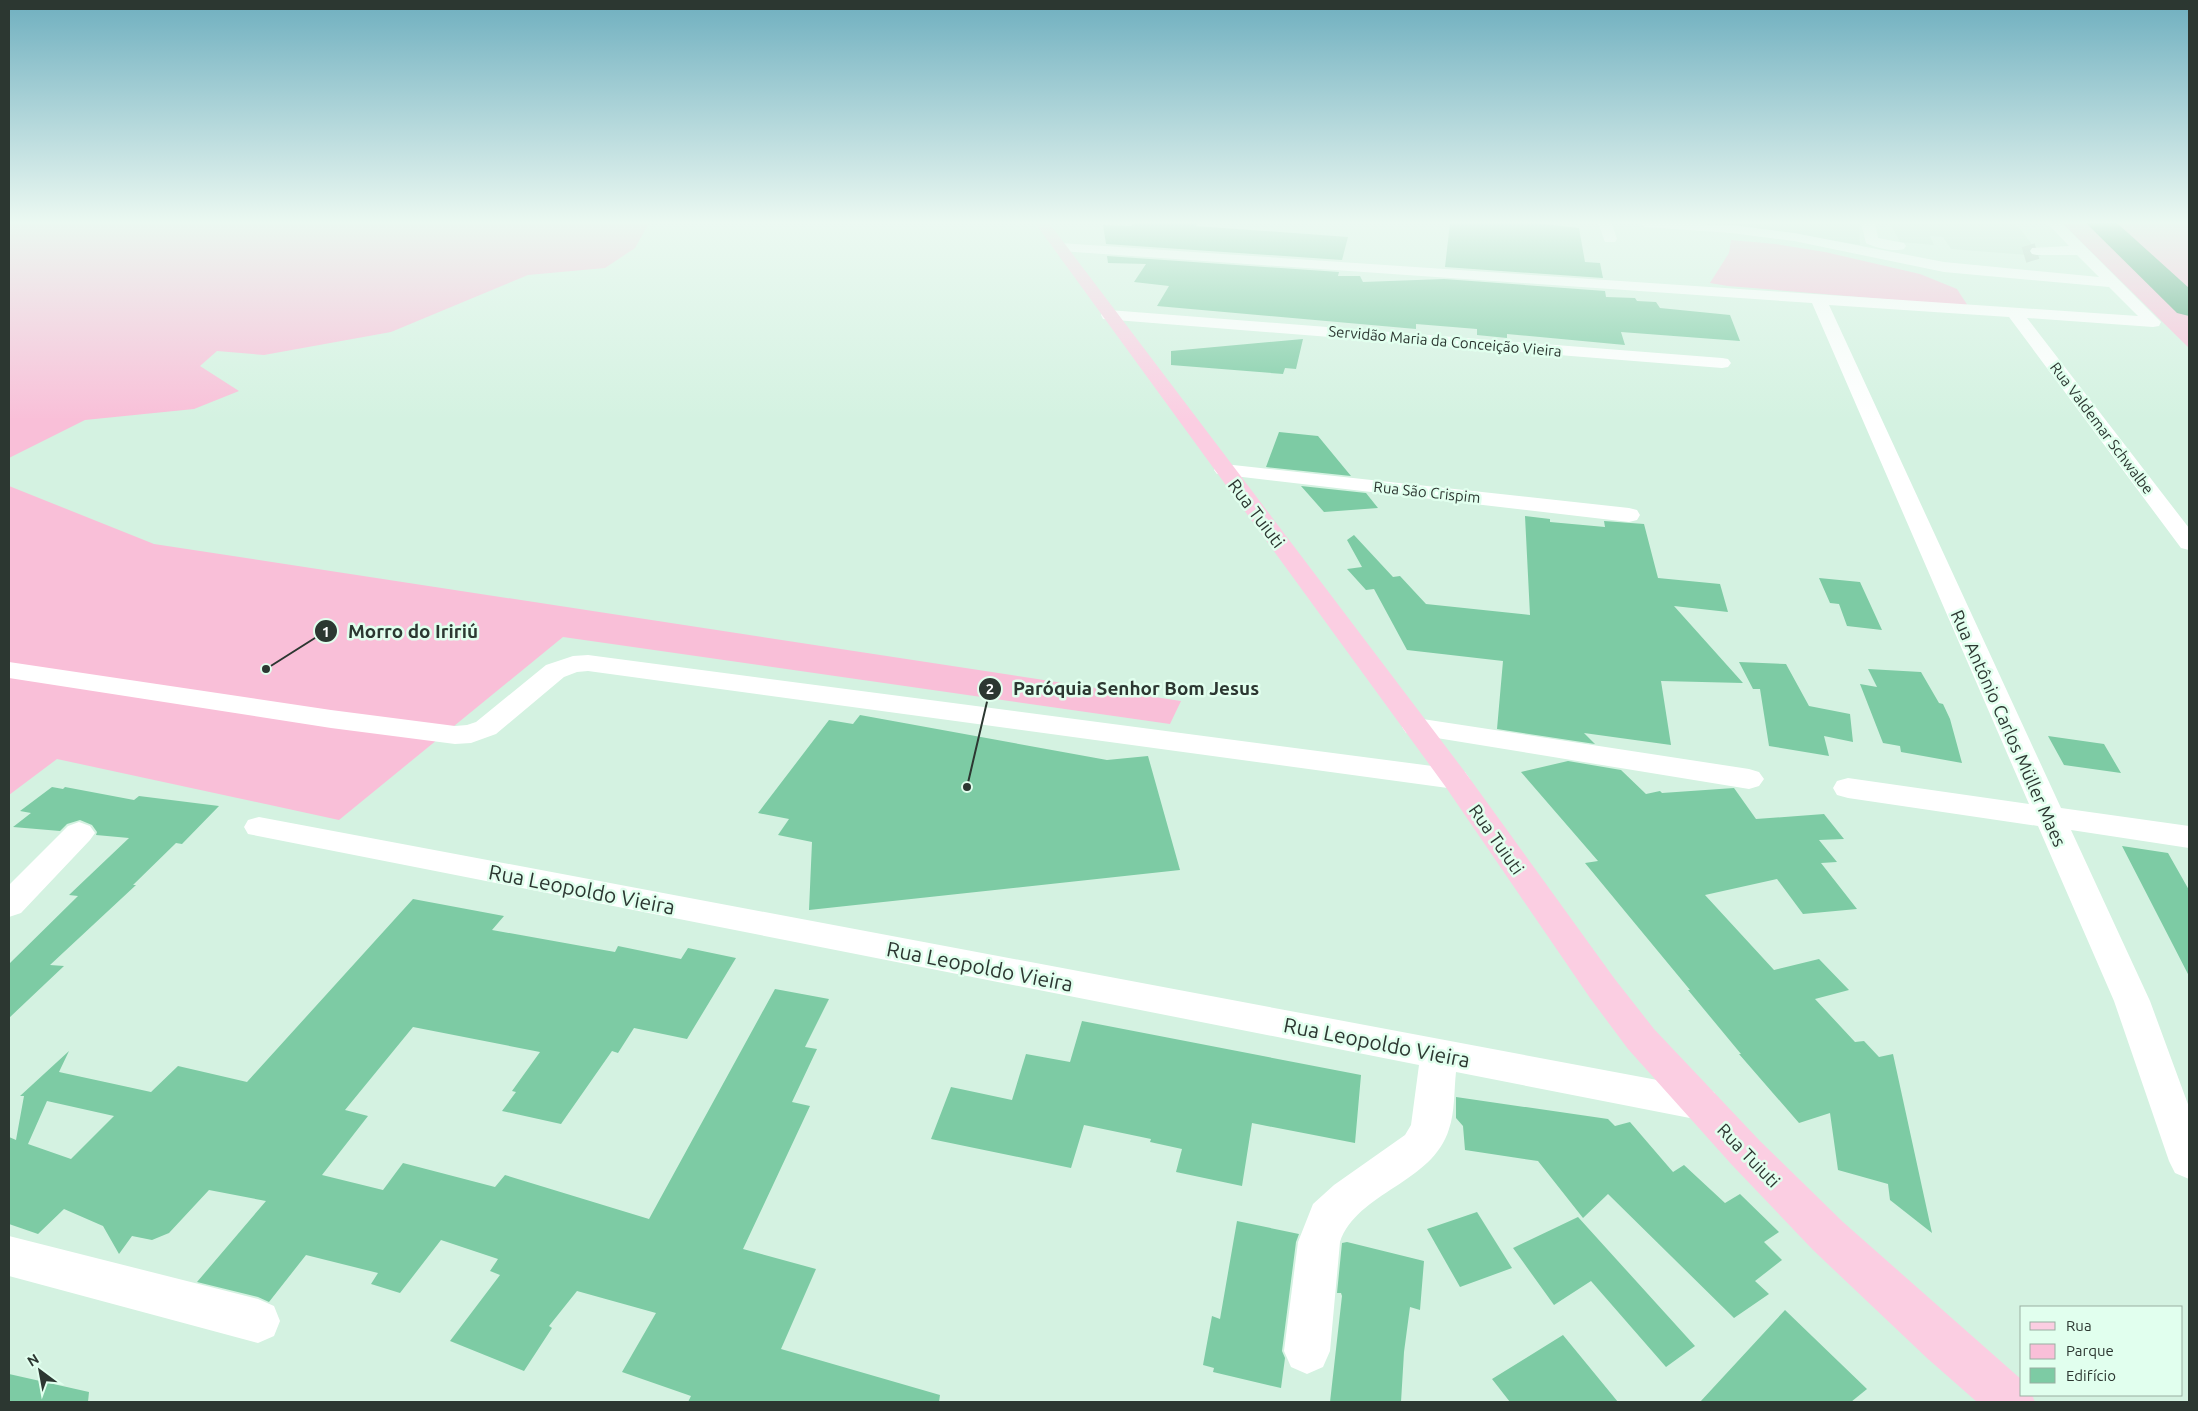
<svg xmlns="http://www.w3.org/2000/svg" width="2198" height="1411" font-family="Ubuntu,sans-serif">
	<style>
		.built { fill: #c1e6d1 }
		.green { fill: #f9bfd8 }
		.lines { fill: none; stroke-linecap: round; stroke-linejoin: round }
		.river { fill: #59a781; fill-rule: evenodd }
		.building { fill: #7dcba4; fill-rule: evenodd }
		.minor-tunnel { stroke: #b2cdbe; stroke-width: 16; stroke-dasharray: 16 8; stroke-linecap: butt }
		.minor { fill: #fff; fill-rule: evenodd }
		.major { fill: #fbcee2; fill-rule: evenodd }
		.labels { text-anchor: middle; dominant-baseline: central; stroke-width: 5; stroke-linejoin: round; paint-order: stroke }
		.far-street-label { font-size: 15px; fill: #2c3731; stroke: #e1ffee }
		.street-label { font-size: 18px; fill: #2c3731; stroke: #e1ffee }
		.near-street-label { font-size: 21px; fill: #2c3731; stroke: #e1ffee }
		.leader { fill: none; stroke: #2c3731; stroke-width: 2 }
		.callout-dot { fill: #2c3731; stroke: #e1ffee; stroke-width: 2 }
		.mark-label { font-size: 15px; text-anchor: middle; font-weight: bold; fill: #fff }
		.callout-label { font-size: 19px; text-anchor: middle; font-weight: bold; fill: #2c3731; stroke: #e1ffee; stroke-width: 5; stroke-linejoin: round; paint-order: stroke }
	</style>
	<rect width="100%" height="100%" fill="#d4f2e1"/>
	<path class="built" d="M1723,223H1859L1860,245Z
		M1890,223L2016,224L2041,256L1951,249L1943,237L1930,236L1934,245L1900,242Z"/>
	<path class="green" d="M9,223H649L635,248L605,268L528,275L391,332L264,355L217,351L200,366L239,391L194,409L85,420L9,458Z
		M2062,223H2189V348Z
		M1731,240L1775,244L1825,252L1920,274L1957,289L1968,306L1728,286L1710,283L1729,253Z
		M9,486L154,544L1181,701L1170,724L563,637L339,820L57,759L9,795Z"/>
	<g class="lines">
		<path class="river" d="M2086,223H2117L2189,288V316L2177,313Z"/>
	</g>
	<path class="building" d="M1134,223H1197L1196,226L1348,237L1342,260L1106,244L1103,225L1131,226Z
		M1450,223H1537L1579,228L1585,262L1600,263L1603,278L1445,267Z
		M1107,256L1339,272L1338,276H1360L1363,282L1444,279L1605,291L1606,297L1635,298L1637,301L1656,302L1660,308L1730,315L1740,341L1621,332L1625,345L1507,334V338L1477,335V329L1416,324V329L1157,306L1169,286L1134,282L1146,264L1108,263Z
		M1303,339L1296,369L1285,368L1283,374L1171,365V351Z
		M1279,432L1318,436L1351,476L1266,467Z
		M1301,486L1366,493L1378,508L1324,512Z
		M1525,516L1550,519V522L1605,527L1604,521L1644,524L1658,578L1720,584L1728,612L1674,606L1743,683L1661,681L1671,745L1584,733L1595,744L1497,729L1503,661L1407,650L1374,589L1366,590L1347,569L1362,567L1347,540L1354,535L1393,577L1400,576L1426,604L1530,615Z
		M1819,578L1860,582L1882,630L1847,626L1839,604L1830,603Z
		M1739,662L1786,664L1809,706L1850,714L1853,742L1824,736L1829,756L1769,746L1760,689H1753Z
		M1868,669L1921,672L1939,703L1943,704L1950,719L1962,763L1901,752L1900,746L1883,743L1860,684L1877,687Z
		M860,715L1107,760L1148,756L1180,870L809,910L812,842L778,835L789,819L758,813L829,720L853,724Z
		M2048,736L2104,744L2121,773L2064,765Z
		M1568,761L1621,770L1646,794L1660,791L1662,793L1734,788L1756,819L1824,814L1844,839L1819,840L1837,862L1821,863L1857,909L1803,914L1777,879L1705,895L1774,970L1819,959L1849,990L1815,999L1855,1042L1864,1041L1879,1057L1893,1054L1932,1233L1890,1200L1888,1184L1838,1170L1830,1113L1799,1123L1739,1054H1741L1688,990H1690L1585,863L1598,861L1521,772Z
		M52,787L63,789L65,787L134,800L139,796L219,806L182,844L176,843L133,885H136L50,965L64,966L9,1018V964L78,896L69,895L129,838L96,835L97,832L92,825L80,820L67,824L60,831L13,827L31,813L20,811Z
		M2122,846L2168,853L2189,890V976Z
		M413,899L504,916L492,930L615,952L618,946L681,959L688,948L736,958L687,1039L634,1028L618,1053L612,1051L561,1124L502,1111L516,1092L512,1091L540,1052L413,1027L345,1110L368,1116L322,1175L383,1190L403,1163L495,1187L505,1175L649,1219L775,989L829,999L805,1047L817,1049L792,1102L810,1106L743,1249L816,1269L781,1349L940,1395L939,1402H688L691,1396L622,1372L656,1313L577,1291L549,1326L552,1328L524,1371L450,1341L500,1275L490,1271L498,1259L441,1240L400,1293L371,1284L378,1273L306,1255L269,1302L258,1297L197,1282L266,1201L209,1190L169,1233L152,1240L132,1236L119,1254L103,1226L64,1209L38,1234L9,1224V1137L16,1140L24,1096H20L69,1051L59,1072L151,1092L178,1066L247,1082ZM47,1101L114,1116L71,1159L28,1144Z
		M1082,1021L1361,1075L1355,1143L1252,1123L1242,1186L1176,1172L1182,1149L1150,1142L1151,1139L1084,1125L1071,1168L931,1139L951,1087L1012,1100L1026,1054L1070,1062Z
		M1456,1097L1608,1119L1615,1126L1630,1122L1673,1172L1684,1165L1725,1203L1740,1194L1779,1232L1764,1242L1782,1260L1755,1281L1769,1294L1734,1318L1608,1194L1583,1218L1538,1161L1465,1150L1463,1126L1456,1118Z
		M1477,1212L1512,1268L1460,1287L1427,1229Z
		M1578,1217L1695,1346L1666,1367L1591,1281L1554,1305L1513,1248Z
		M1237,1221L1299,1234L1296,1242L1282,1351L1285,1358L1281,1388L1213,1372L1214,1368L1203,1365L1212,1316L1220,1319Z
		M1347,1242L1424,1261L1420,1310L1410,1307L1404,1352L1401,1402H1330L1342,1296L1341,1293H1337L1342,1243Z
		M1785,1310L1867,1389L1851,1402H1700Z
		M1563,1335L1618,1402H1510L1492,1379Z
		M9,1374L89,1392L88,1402H9Z"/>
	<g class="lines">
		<path class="minor-tunnel" d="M2024,255L2037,251"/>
		<path class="minor" d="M1598,223H1612L1617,239L1615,242H1605Z
			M1638,223L1731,225L1794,233L1944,262L2099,277L2077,255H2037L2032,254L2030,251L2032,248L2069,246L2047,223H2062L2161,322L2159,326L2153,327L2027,318L2189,528V550L2181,548L2009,317L1829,305L2061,808L2189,826V848L2071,830L2150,1001L2189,1107V1179L2175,1173L2169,1161L2114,1001L2038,826L1848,798L1837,795L1833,788L1837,781L1848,778L2029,804L1812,303L1060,251L1055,250L1053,247L1055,244L1060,243L2138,316L2109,287L1944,272L1794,241L1731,233L1645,227Z
			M1861,223H1875L1878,238L1904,243L1906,246L1904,249C1893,252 1876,248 1866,243Z
			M1109,310L1722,358L1728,359L1731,363L1728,367L1722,368L1103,319L1101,315L1103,311Z
			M1224,464L1629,508L1637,510L1640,515L1637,520L1629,522L1217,474L1214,470L1217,466Z
			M588,655L1455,769L1465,772L1470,779L1465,786L1455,789L588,671L577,672L564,677L496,734L471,743L455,744L331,728L9,678V662L331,710L455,726L467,725L476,722L546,665L573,656Z
			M1416,718L1749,769L1759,772L1764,779L1759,786L1749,789L1406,733L1402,727L1406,721Z
			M259,817L1700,1088L1714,1092L1719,1104L1714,1116L1700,1120L1456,1072C1454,1090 1455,1112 1449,1129C1433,1183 1357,1192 1340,1242L1330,1351L1323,1367L1307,1374L1291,1367L1284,1351L1298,1242L1313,1204L1334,1185L1405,1135L1411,1125L1419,1065L248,834L244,827L248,820Z
			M79,822L90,826L95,833L90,840L21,913L9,917V885L68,826Z
			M9,1236L258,1299L274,1306L280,1321L274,1336L258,1343L9,1276Z"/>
		<path class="major" d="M1035,223H1049L1465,772L1614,978L1654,1029L1760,1141L1843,1222L2022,1380V1395H2032L2035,1402H1977L1928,1359L1813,1250L1732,1165L1628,1049L1590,998L1445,786Z"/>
	</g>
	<linearGradient id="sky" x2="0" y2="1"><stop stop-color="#6fafbf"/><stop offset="0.53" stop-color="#ecf9f2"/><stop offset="1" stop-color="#ecf9f2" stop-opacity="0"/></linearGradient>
	<rect width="2198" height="420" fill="url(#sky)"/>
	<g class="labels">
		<g class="far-street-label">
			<text transform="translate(1445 341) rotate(5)">Servidão Maria da Conceição Vieira</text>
			<text transform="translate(2102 428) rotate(53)">Rua Valdemar Schwalbe</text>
			<text transform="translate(1427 492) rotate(6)">Rua São Crispim</text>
		</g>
		<g class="street-label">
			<text transform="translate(1257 513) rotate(53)">Rua Tuiuti</text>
			<text transform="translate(2009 728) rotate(66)">Rua Antônio Carlos Müller Maes</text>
			<text transform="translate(1497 839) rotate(55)">Rua Tuiuti</text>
			<text transform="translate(1749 1155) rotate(46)">Rua Tuiuti</text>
		</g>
		<g class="near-street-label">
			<text transform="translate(582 889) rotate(11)">Rua Leopoldo Vieira</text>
			<text transform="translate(980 966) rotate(11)">Rua Leopoldo Vieira</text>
			<text transform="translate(1377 1042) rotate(11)">Rua Leopoldo Vieira</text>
		</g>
	</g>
	<path class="leader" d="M266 669L326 631M967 787L990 689"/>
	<g class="callout-dot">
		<circle cx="266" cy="669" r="5"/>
		<circle cx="967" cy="787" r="5"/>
		<circle cx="326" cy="631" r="12"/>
		<circle cx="990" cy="689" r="12"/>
	</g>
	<g class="mark-label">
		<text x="326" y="637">1</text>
		<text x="990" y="694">2</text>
	</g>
	<g class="callout-label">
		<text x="413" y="638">Morro do Iririú</text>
		<text x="1136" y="695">Paróquia Senhor Bom Jesus</text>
	</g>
	<rect width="2198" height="1411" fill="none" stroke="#2c3731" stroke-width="20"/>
	<rect x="2020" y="1306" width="162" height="90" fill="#e1ffee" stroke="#99afa2"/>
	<rect x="2030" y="1322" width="25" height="8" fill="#fbcee2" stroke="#99afa2"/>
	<text x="2066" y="1331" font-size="15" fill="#2c3731">Rua</text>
	<rect x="2030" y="1344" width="25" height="15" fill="#f9bfd8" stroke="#99afa2"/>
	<text x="2066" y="1356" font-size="15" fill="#2c3731">Parque</text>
	<rect x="2030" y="1368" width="25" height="15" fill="#7dcba4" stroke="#99afa2"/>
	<text x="2066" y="1381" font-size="15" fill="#2c3731">Edifício</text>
	<g transform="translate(40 1371) rotate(328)" stroke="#e1ffee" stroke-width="4" paint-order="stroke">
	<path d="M0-4L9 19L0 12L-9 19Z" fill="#2c3731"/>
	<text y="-8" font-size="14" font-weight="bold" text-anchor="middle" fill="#2c3731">N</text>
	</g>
</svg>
